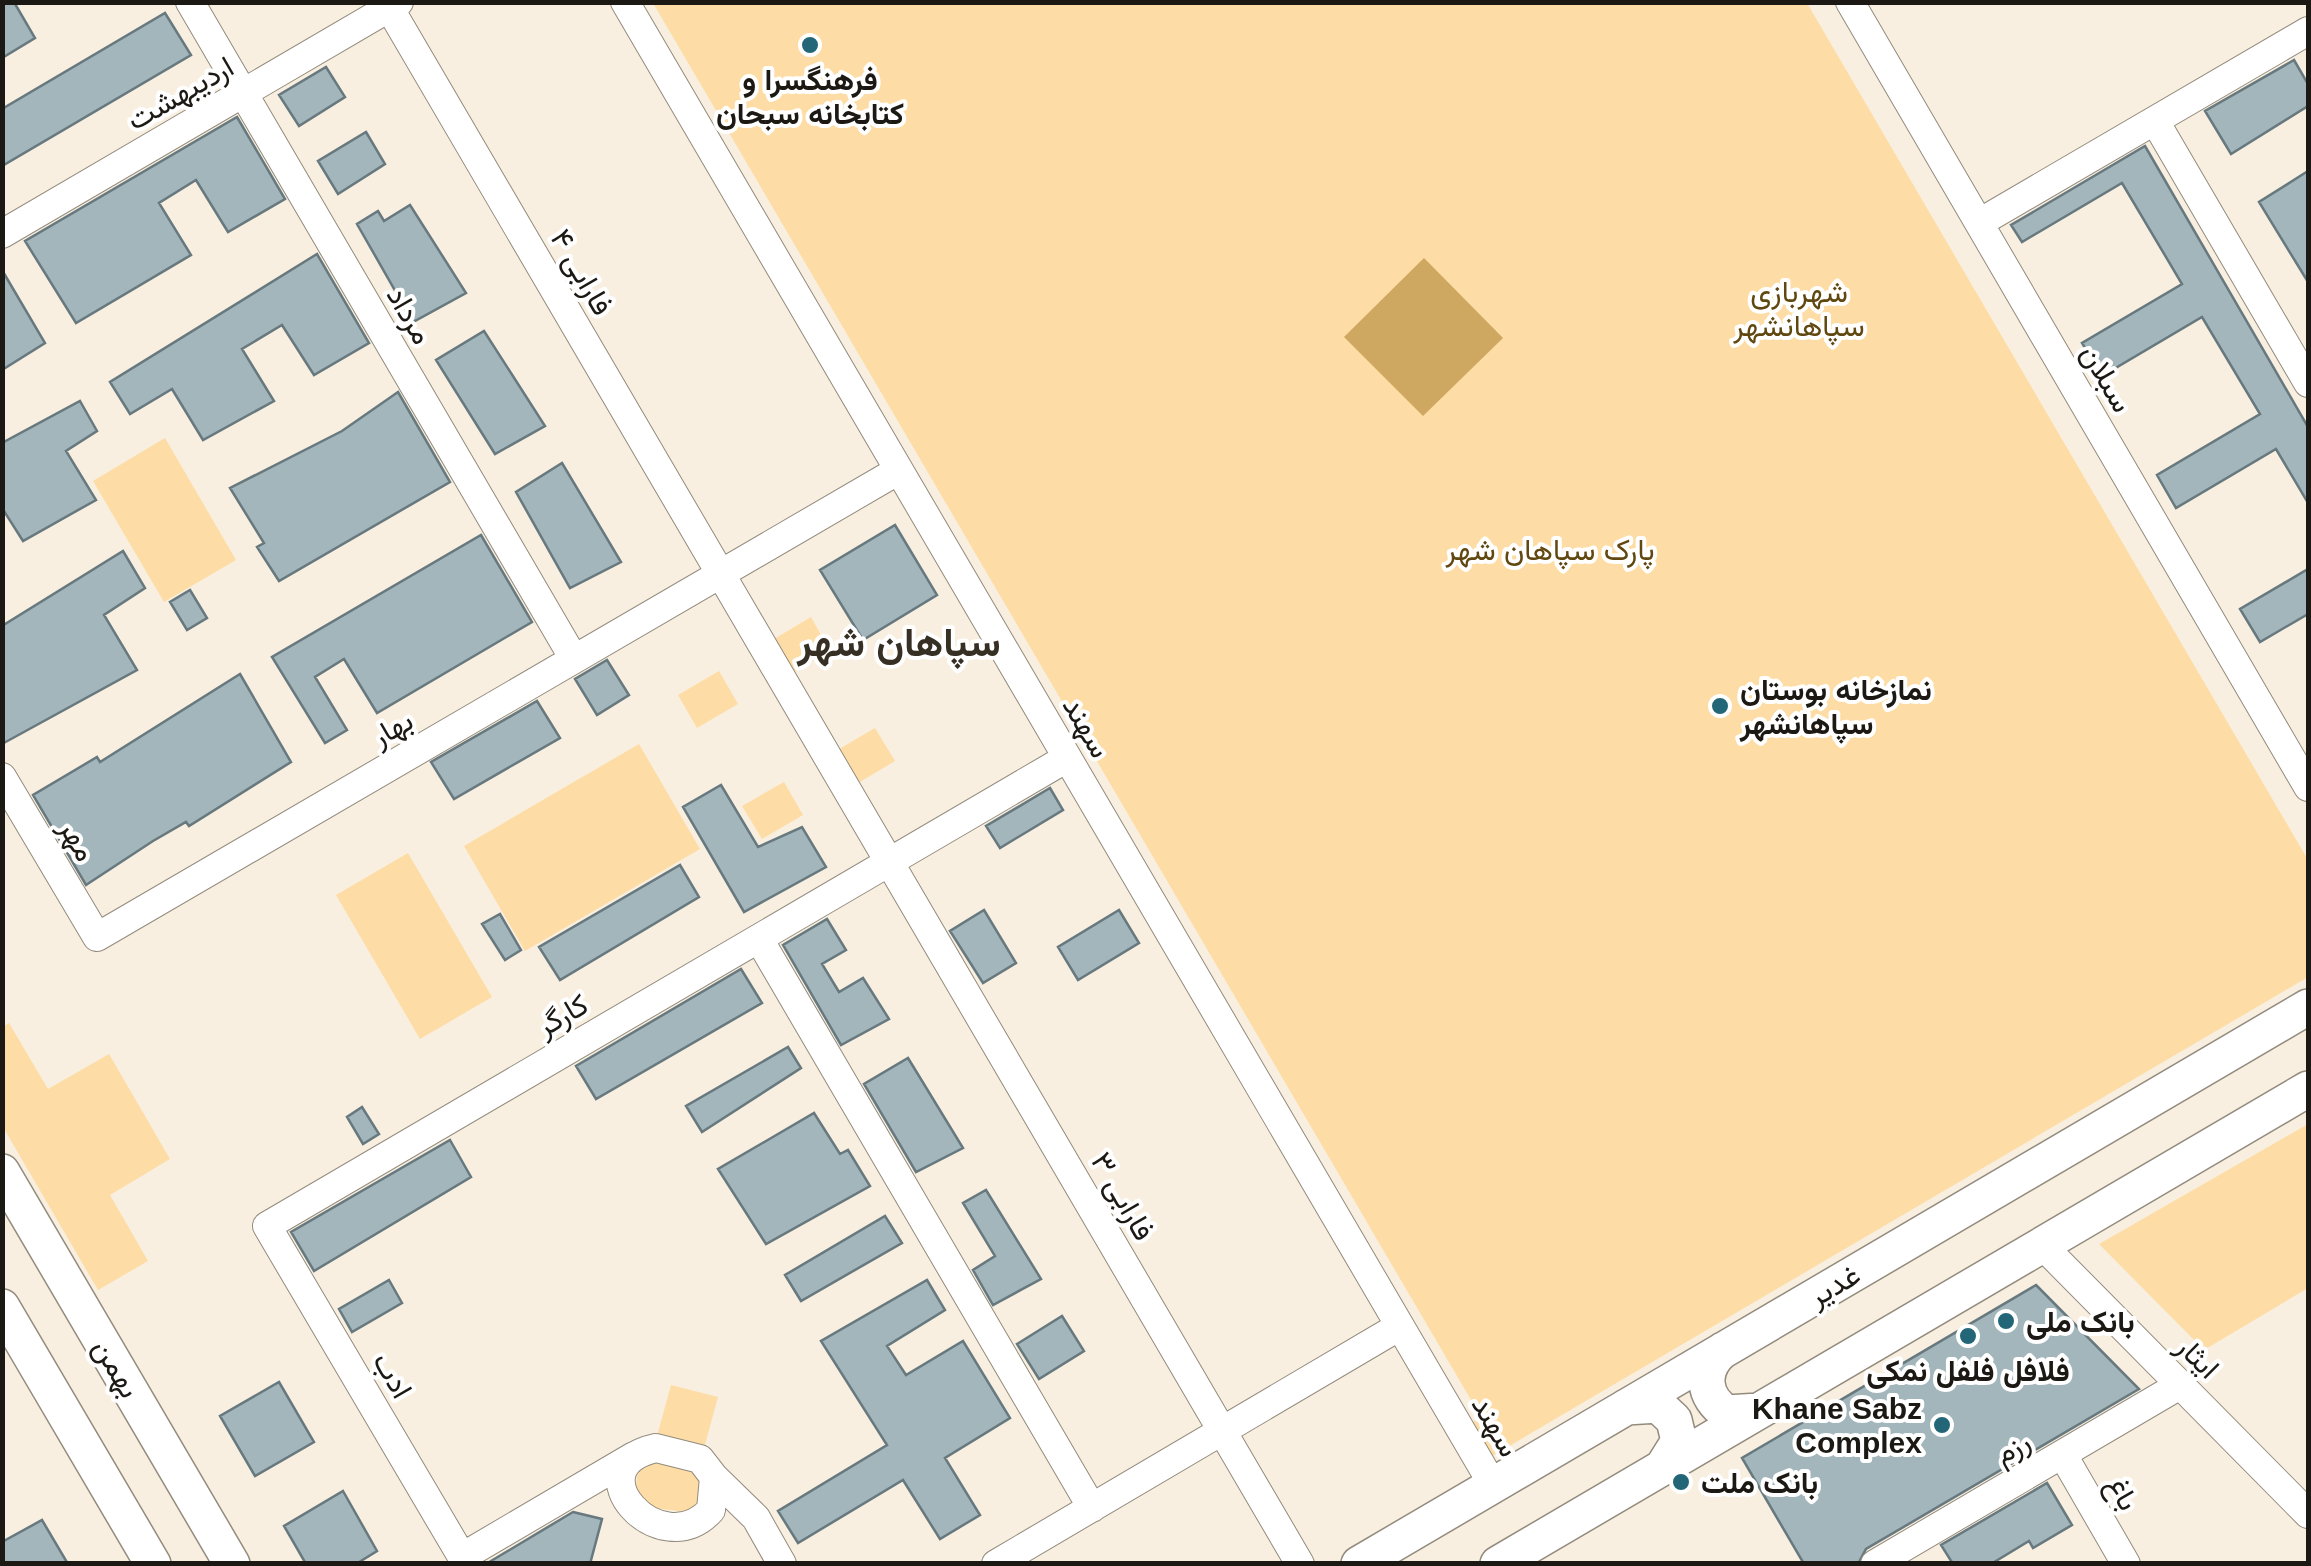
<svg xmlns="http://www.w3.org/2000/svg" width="2311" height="1566" font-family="Helvetica,Vazirmatn,sans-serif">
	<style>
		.green { fill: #fddda5 }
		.water { fill: #cea761 }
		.building { fill: #a3b6bc; stroke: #67797e; stroke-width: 2.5 }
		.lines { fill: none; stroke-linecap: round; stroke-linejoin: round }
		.minor-casing { stroke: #938b7d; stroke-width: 30 }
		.major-casing { stroke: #938b7d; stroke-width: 38 }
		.minor { stroke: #fff; stroke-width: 28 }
		.major { stroke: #fff; stroke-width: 35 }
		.poi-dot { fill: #226678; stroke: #fff; stroke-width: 4 }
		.labels { text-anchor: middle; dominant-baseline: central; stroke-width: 8; stroke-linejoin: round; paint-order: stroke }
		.poi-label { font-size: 30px; font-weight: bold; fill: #1c1914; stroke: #fff; text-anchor: start }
		.street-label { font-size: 30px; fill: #1c1914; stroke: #fff }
		.park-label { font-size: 30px; fill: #614710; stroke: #fff }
		.district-label { font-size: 40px; font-weight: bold; fill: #362f23; stroke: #fff }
	</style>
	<rect width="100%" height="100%" fill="#f8efe0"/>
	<path class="green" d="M653,3H1807L2308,860V977L1482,1462L1462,1429L1481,1417Z
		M165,438L236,560L164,602L93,481Z
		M811,617L830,651L789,675L769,642Z
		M719,671L738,704L697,728L678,695Z
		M875,728L895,761L853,786L834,752Z
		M639,744L700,849L525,951L464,846Z
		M784,782L803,815L762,839L742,806Z
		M408,853L492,997L420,1039L336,895Z
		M9,1023L48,1089L109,1054L170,1159L110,1195L148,1261L98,1290L3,1127V1027Z
		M2308,1124V1288L2204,1350L2099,1244Z
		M671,1385L718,1397L704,1448L657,1436Z
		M657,1460L693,1470L702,1482L700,1503L688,1512L652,1508L635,1493L638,1471Z"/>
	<path class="water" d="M1424,258L1503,338L1423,416L1344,337Z"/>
	<path class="building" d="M2,2H14L35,38L2,58Z
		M165,13L191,55L2,166V109Z
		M2294,60L2308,84V106L2231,154L2205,111Z
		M326,67L345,97L299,126L279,95Z
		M237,117L285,199L228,232L196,180L159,203L191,255L76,323L25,241Z
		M366,132L385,164L338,194L318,161Z
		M2145,146L2308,427V503L2276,449L2176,508L2157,475L2260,414L2202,317L2102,376L2082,343L2182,284L2122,183L2022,242L2011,225Z
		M2308,171V282L2259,202Z
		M410,205L466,293L413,322L357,224L378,211L384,221Z
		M317,254L369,343L314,375L282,325L242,349L274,401L203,440L172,389L130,414L110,382Z
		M2,270L45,343L2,370Z
		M484,331L545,426L495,454L436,360Z
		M398,392L450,482L279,581L257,547L264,543L230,488L342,431Z
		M80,401L97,431L66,451L96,500L23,541L2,508V443Z
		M562,463L621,562L570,588L516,492Z
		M895,525L937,595L863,640L820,570Z
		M481,535L532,622L377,713L344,659L315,677L347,730L325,743L272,657Z
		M123,551L145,588L104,615L137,670L2,744V626Z
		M2308,569V614L2260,642L2240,609Z
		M190,590L207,618L187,630L170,602Z
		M607,660L629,695L597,715L575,679Z
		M240,674L291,762L189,826L186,822L153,841L86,885L33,795L97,757L100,762Z
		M537,701L560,738L454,799L431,762Z
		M721,785L758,847L802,827L826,867L744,912L683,807Z
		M1050,788L1063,810L1000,848L986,826Z
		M680,865L699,897L560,980L539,947Z
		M984,910L1016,963L983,983L950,931Z
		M1119,910L1139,943L1078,980L1058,947Z
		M500,914L521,950L505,960L482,924Z
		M827,919L846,950L822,964L839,992L863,978L889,1019L841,1045L783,945Z
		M741,969L762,1003L596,1099L576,1066Z
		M788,1047L801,1068L702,1132L686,1106Z
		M908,1058L963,1148L916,1172L864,1084Z
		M362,1107L379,1134L363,1144L347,1117Z
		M814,1113L840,1154L848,1150L870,1186L766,1244L718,1169Z
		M450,1140L471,1177L314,1271L291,1232Z
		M986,1190L1041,1279L993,1305L973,1270L995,1256L963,1203Z
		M885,1216L902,1243L801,1301L785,1275Z
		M389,1280L402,1303L352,1332L339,1309Z
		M927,1280L945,1310L887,1346L906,1375L963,1341L1010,1418L945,1458L980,1515L940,1539L903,1480L798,1543L778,1511L887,1445L821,1341Z
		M2036,1285L2139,1389L1866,1549L1858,1564H1804L1742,1458Z
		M1062,1316L1084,1351L1039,1379L1017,1344Z
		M279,1382L314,1442L255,1476L220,1416Z
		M2047,1483L2072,1525L2033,1548L2029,1541L1991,1564H1953L1941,1545Z
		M343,1491L377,1551L356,1564H306L284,1526Z
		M573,1512L602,1519L590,1564H486Z
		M42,1520L68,1564H2V1542Z"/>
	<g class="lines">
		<defs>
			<path id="minor" d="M190,2L574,659
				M386,2L1300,1564
				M625,2L1493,1485
				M1850,2L2308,787
				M2155,121L2308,383
				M1979,223L2308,31
				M2,234L399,2
				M2,777L97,937L899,470
				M759,939L1092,1508
				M2042,1245L2308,1514
				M656,1448L700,1459L714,1477L711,1510C660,1566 571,1467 656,1448Z
				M2063,1455L2126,1564
				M634,1456L462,1557L267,1226L1067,758
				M714,1477L756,1518L782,1564
				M996,1564L1400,1326
				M1875,1564L2180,1385"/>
			<path id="major" d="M2,1172L232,1564
				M2,1307L153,1564
				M1723,1350C1700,1369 1702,1397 1727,1413L1759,1411
				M1626,1407L1658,1405L1674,1420L1679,1441L1662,1468
				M1359,1564L2308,1007
				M1498,1564L2308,1089"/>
		</defs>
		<use href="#minor" class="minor-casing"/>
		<use href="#major" class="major-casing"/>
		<use href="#minor" class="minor"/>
		<use href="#major" class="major"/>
	</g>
	<g class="poi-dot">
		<circle cx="810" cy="45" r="10"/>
		<circle cx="1720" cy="706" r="10"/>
		<circle cx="2006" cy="1321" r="10"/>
		<circle cx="1968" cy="1336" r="10"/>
		<circle cx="1942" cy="1425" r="10"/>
		<circle cx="1681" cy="1482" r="10"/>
	</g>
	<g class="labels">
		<g class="poi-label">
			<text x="810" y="79" text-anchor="middle">فرهنگسرا و<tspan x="810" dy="34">کتابخانه سبحان</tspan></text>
			<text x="1740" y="689">نمازخانه بوستان<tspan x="1740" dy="34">سپاهانشهر</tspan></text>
			<text x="2026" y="1321">بانک ملی</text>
			<text x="1968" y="1370" text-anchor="middle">فلافل فلفل نمکی</text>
			<text x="1922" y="1408" text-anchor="end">Khane Sabz<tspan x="1922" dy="34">Complex</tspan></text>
			<text x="1701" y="1482">بانک ملت</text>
		</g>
		<g class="street-label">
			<text transform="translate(180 93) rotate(-30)">اردیبهشت</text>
			<text transform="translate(582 272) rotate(60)">فارابی ۴</text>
			<text transform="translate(410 315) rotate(60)">مرداد</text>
			<text transform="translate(2107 378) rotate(60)">سبلان</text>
			<text transform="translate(1087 727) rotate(60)">سهند</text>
			<text transform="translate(392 728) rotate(-30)">بهار</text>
			<text transform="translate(78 840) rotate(60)">مهر</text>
			<text transform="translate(562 1015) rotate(-30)">کارگر</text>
			<text transform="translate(1123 1196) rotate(60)">فارابی ۳</text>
			<text transform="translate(1834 1285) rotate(-30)">غدیر</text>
			<text transform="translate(2198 1357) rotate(45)">ایثار</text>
			<text transform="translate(117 1368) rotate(60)">بهمن</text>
			<text transform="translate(393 1375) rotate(60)">ادب</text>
			<text transform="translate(1496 1426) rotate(60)">سهند</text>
			<text transform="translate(2012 1447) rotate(-30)">رزم</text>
			<text transform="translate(2123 1493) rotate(60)">باغ</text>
		</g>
		<g class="park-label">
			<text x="1799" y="291">شهربازی<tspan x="1799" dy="34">سپاهانشهر</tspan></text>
			<text x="1550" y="549">پارک سپاهان شهر</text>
		</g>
		<g class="district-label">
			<text x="899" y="642">سپاهان شهر</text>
		</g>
	</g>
	<rect width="2311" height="1566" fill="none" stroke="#1c1914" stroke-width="10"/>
</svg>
